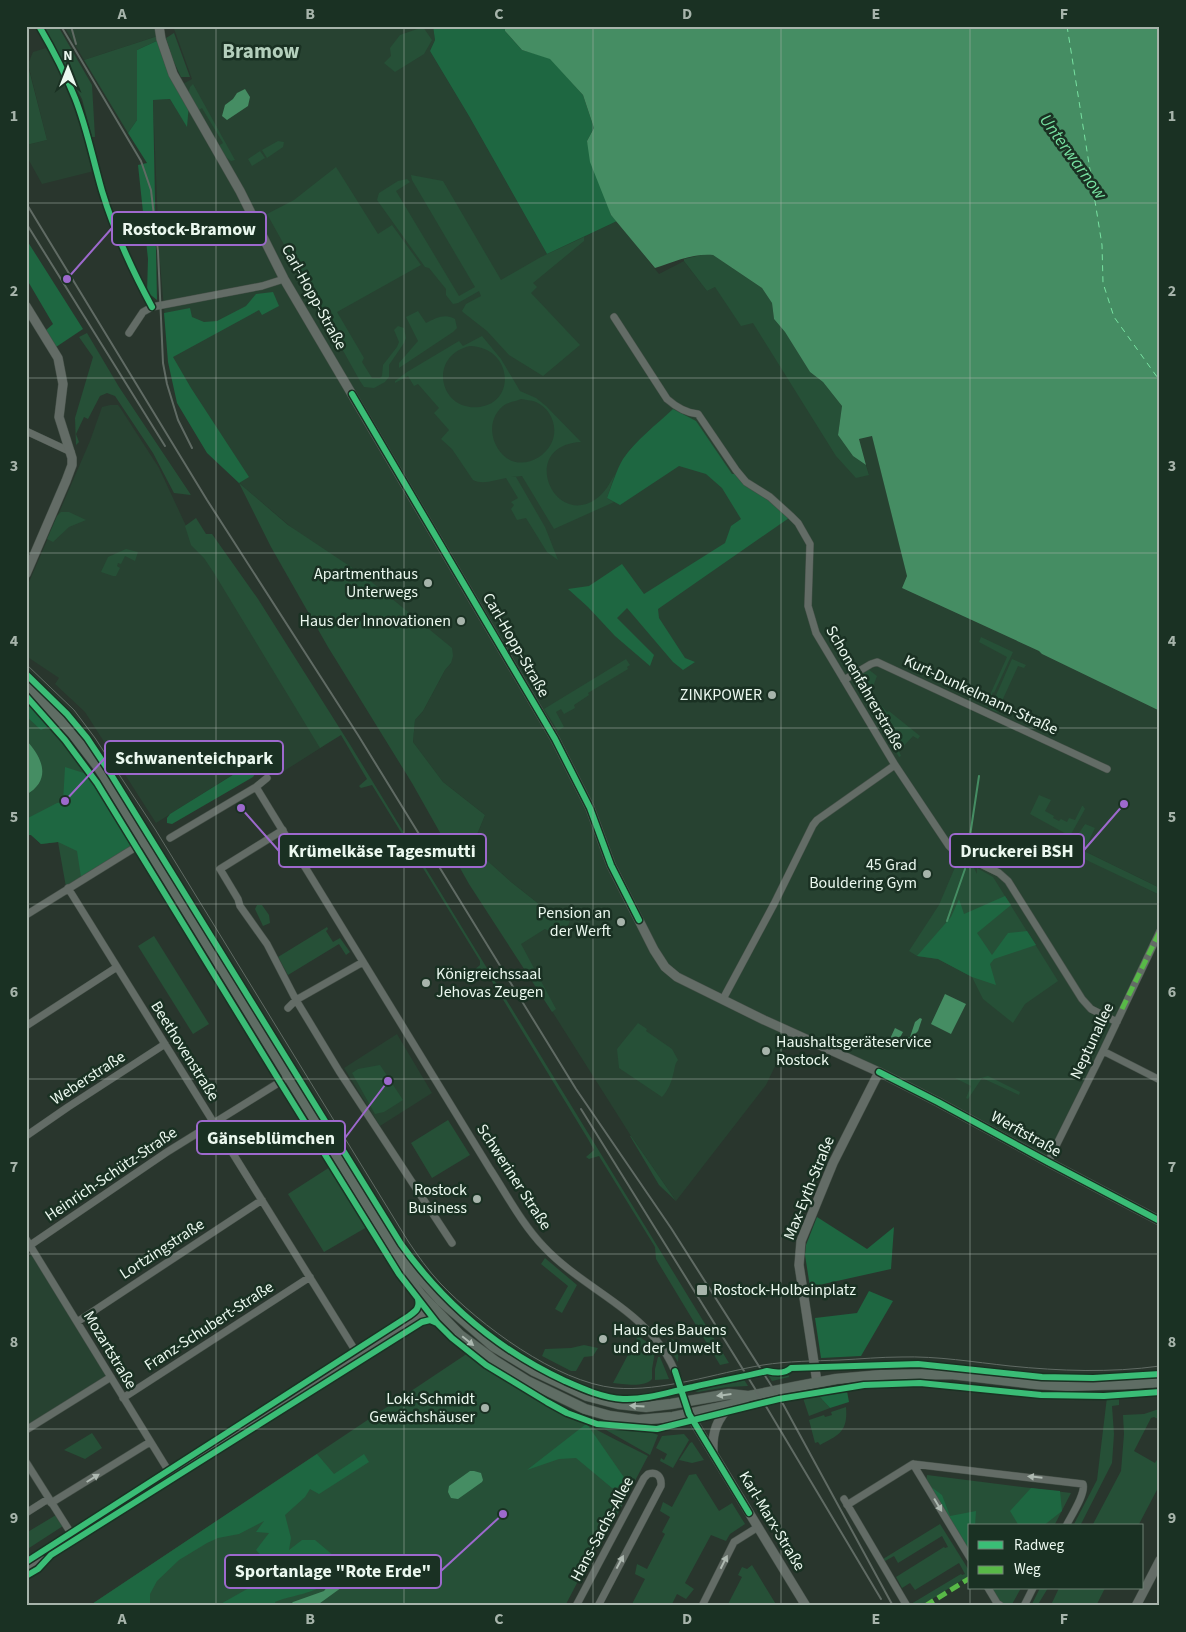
<svg xmlns="http://www.w3.org/2000/svg" width="1186" height="1632" font-family="'Source Sans 3',sans-serif">
	<style>
		.built { fill: #274231 }
		.green { fill: #265037; fill-rule: evenodd }
		.forest { fill: #1e6741 }
		.water { fill: #458d63 }
		.lines { fill: none; stroke-linecap: round; stroke-linejoin: round }
		.stream { stroke: #458d63; stroke-width: 2 }
		.ferry { stroke: #77e1a1; stroke-width: 1; stroke-dasharray: 6 5; stroke-linecap: butt }
		.minor-casing { stroke: #465149; stroke-width: 8 }
		.tertiary-casing { stroke: #465149; stroke-width: 10 }
		.primary-casing { stroke: #465149; stroke-width: 11 }
		.minor { stroke: #636c66; stroke-width: 7 }
		.tertiary { stroke: #636c66; stroke-width: 9 }
		.primary { stroke: #5f6d64; stroke-width: 10 }
		.tram { stroke: #606b64; stroke-width: 1 }
		.rail { stroke: #606b64; stroke-width: 2 }
		.quiet { stroke: #58b947; stroke-width: 5; stroke-dasharray: 10 5; stroke-linecap: butt }
		.cycleway-casing { stroke: #1a3123; stroke-width: 9 }
		.cycleway { stroke: #3abd76; stroke-width: 6 }
		.oneway { fill: #acb9b0 }
		.oneway2 { fill: #aeb9b1 }
		.grid { fill: none; stroke: #a7b4ab; stroke-width: 1; stroke-opacity: 0.55 }
		.poi-dot { fill: #a7b4ab; stroke: #1a3123; stroke-width: 2 }
		.labels { text-anchor: middle; dominant-baseline: central; stroke-width: 5; stroke-linejoin: round; paint-order: stroke }
		.street-label { font-size: 16px; fill: #ebf8ef; stroke: #1a3123 }
		.poi-label { font-size: 16px; fill: #ebf8ef; stroke: #1a3123; text-anchor: end }
		.water-label { font-size: 18px; font-style: italic; fill: #77e1a1; stroke: #1a3123 }
		.district-label { font-size: 21px; font-weight: bold; fill: #b4cfbc; stroke: #1a3123 }
		.leader { fill: none; stroke: #9d69cd; stroke-width: 2 }
		.callout-dot { fill: #9d69cd; stroke: #1a3123; stroke-width: 2 }
		.callout { fill: #1a3123; stroke: #9d69cd; stroke-width: 2 }
		.callout-label { font-size: 18px; text-anchor: middle; font-weight: bold; fill: #ebf8ef }
		.neatline { fill: none; stroke: #a7b4ab; stroke-width: 2 }
		.grid-label { font-size: 16px; text-anchor: middle; font-weight: bold; fill: #a7b4ab }
	</style>
	<rect width="100%" height="100%" fill="#29362d"/>
	<path class="built" d="M64,26H159L161,35L84,60Z
		M173,26H433L435,40L430,51L469,116L547,254L617,221L659,274L684,261L707,291L714,287L732,290L869,475L859,439L872,436L907,576L902,588L1039,651L1042,654L1160,711V888L1084,851L1085,824L1077,837L1080,856L1160,895V931L1048,1162L791,1033L766,1085L676,1201L631,1136L512,948L545,929L570,921L549,912L511,882L472,847L485,815L443,782L413,742L415,720L423,711L445,670L451,663L239,483L168,354L159,251L153,100L170,99L187,126L179,86L192,79Z
		M46,48L57,63L78,112L94,171L42,184L26,155V145L47,140L28,64L33,52Z
		M110,405H118L121,409L159,468L194,543L231,591L325,745L281,773L273,760L261,768L256,760L156,823L85,712L55,684L59,678L26,656V589L90,441L102,407Z
		M397,1034L432,1093L380,1126L344,1068Z
		M35,1253L111,1377L26,1430V1259Z"/>
	<path class="green" d="M43,26H58L92,85L95,137H92L82,99Z
		M423,27L432,40L424,54L395,72L384,63L391,56L390,48L400,35Z
		M174,33L190,77H181L173,60L166,38Z
		M161,35V39L137,50V120L128,133L84,60Z
		M27,62L47,140L26,145V63Z
		M193,84L235,160L231,161L223,155L218,146L223,143L202,108L197,111L188,94L190,87Z
		M278,141L284,142L283,147L267,158L262,150Z
		M260,151L265,158L252,166L248,159Z
		M336,167L378,234L392,225L421,265L337,312L364,358L362,362L372,378H380L382,376L383,365L397,347L399,342L394,330L398,326L404,328L406,338L404,343L389,365V377L385,382L374,388L364,387L360,381L267,214L294,200Z
		M411,175L443,181L501,280L541,257L584,237V241L533,283L537,287L531,293L580,345L543,376L509,355L487,331L464,313L462,311L466,304L481,296L479,291L458,303L453,304L446,295V289L429,268L425,267L377,200L379,193L398,181L407,179L410,182L396,191L459,296L475,287L412,180Z
		M705,254L713,255L762,288L772,303L774,319L785,332L810,372L823,382L842,406L838,435L853,456L866,465L869,475L856,478L836,456L753,323L741,326L715,287L707,291L684,261V259Z
		M418,311L426,323C436,318 445,313 455,319L457,328L453,332L399,368V363L418,341L406,317Z
		M87,333L119,387L191,495L174,493L153,453L115,396L107,393L100,396L88,419L84,417L76,434L79,442L76,445L75,418L93,357L79,337Z
		M482,336L501,359L520,391L536,398L546,406L581,442C518,445 553,529 596,499C605,493 610,483 615,474L607,498L614,502L554,529L522,476L511,477H516L545,527L558,560L547,552L526,518L517,520L511,509L514,505L511,502L518,498L506,478C495,480 483,485 473,480L452,449L441,439L449,430L434,413L439,408L418,384L414,386L408,376L395,383V381L407,372L459,341L463,346ZM470,346C512,347 517,402 480,407C438,412 428,355 470,346ZM521,399C525,400 531,400 536,402C552,409 559,429 551,444C542,461 518,470 503,455C488,440 488,415 506,404C510,402 516,401 521,399Z
		M239,483L288,525L363,575L452,648L453,656L451,663L445,670L423,711L415,720L413,742L443,782L485,815L472,847L511,882L549,912L570,921L563,937L545,929L521,944L556,1009L552,1012L469,884L412,783L328,647L271,547Z
		M61,512H69L86,520L69,527L53,542L47,539L57,516Z
		M196,518L206,534H212L258,599L349,743L729,1363L720,1365L656,1259L655,1247L599,1156L589,1159L586,1157L594,1150L588,1139L485,970L483,969L475,974L473,971L480,965V961L372,785L361,788L359,786L367,779L341,735L320,748L214,573L204,558L191,545L185,526Z
		M126,549L138,552L135,561L125,556L121,564L118,563L117,566L120,568L116,576H113L101,572L108,557Z
		M981,637L1013,652L994,693L993,692L987,707L985,706L1007,657L979,642Z
		M626,659L630,665L627,667L628,669L588,693L589,695L574,705L575,708L564,714L561,709L556,712L564,727L558,731L544,709Z
		M1012,659L1026,665L1024,668L1018,666L997,712L990,709Z
		M868,669L877,676L871,692L873,696L887,712L889,711L920,736L918,739L913,736L899,751L901,756L899,757L853,681Z
		M26,701L50,726L76,758L132,846L66,887L58,842L41,844L31,835H26Z
		M1039,795L1051,800L1045,811L1054,816L1053,818L1059,821L1061,819L1067,822L1069,818L1075,820L1082,806H1083L1085,809L1070,836L1030,814Z
		M1085,824L1095,828L1084,851L1160,888V895L1080,857L1074,862L1067,857L1068,849Z
		M956,865L974,868L977,874V868L993,877L1058,981L1025,1004L1013,1023L983,999L972,977L938,959L917,956L909,951L939,905Z
		M257,905H262L269,915L270,923L263,926L255,909Z
		M327,927L328,929L326,931L333,942L340,938L350,952L346,955L339,944L288,975L278,957Z
		M154,936L209,1024L193,1034L138,946Z
		M638,1023L647,1029L646,1031L672,1049L678,1060C674,1065 675,1069 673,1075C671,1084 668,1090 662,1097L619,1068L617,1049Z
		M380,1065L403,1100L384,1112L375,1114L352,1073L358,1069Z
		M988,1076L1020,1092L1019,1095L982,1078L968,1099L966,1098L971,1086L955,1078L977,1079Z
		M448,1120L470,1155L432,1178L411,1143Z
		M630,1136H631L676,1201L659,1185Z
		M330,1167L367,1227L324,1252L288,1194Z
		M545,1258L577,1285L562,1313L555,1309L568,1286L541,1264Z
		M638,1336L647,1342L655,1352L652,1369V1379C645,1388 623,1384 613,1383Z
		M672,1339L678,1342L679,1345L678,1362L666,1343Z
		M584,1345L598,1348L593,1356L584,1357L576,1371H571L542,1356L545,1349L571,1348Z
		M468,1353C524,1395 586,1424 648,1456L615,1519L611,1518L565,1606H89Z
		M658,1357H660L669,1379L655,1380V1369Z
		M788,1372L789,1377L772,1381L767,1373Z
		M743,1378L748,1386L727,1387L698,1392L692,1390Z
		M818,1395L830,1408L809,1416L803,1398Z
		M1119,1396V1405L1112,1406L1114,1434L1112,1463L1080,1526H1073L1097,1480L1107,1397Z
		M846,1407C848,1432 839,1435 820,1445L818,1442L815,1443L809,1420L824,1415L825,1417L832,1415L831,1412Z
		M1159,1409L1160,1417L1158,1419L1154,1417L1151,1418L1134,1451L1155,1463L1160,1455V1484L1138,1526H1092L1121,1471L1124,1434L1123,1415L1144,1414Z
		M599,1426L648,1431L658,1435L650,1455Z
		M92,1433L102,1448L85,1459L64,1450Z
		M684,1434L689,1440L673,1468L660,1461L661,1458L664,1460L667,1454L656,1448L662,1436Z
		M692,1442L704,1460L692,1463L679,1460L690,1443Z
		M696,1474L719,1511L732,1503L745,1524L730,1534L726,1541L711,1535L685,1583L694,1589L686,1599L677,1594L671,1606H631L645,1579L635,1574L637,1564L647,1569L665,1534L662,1532L670,1517L660,1511L663,1502L672,1507L689,1475Z
		M927,1475L1071,1493L1054,1526H970V1554L926,1483Z
		M56,1515L63,1526L26,1550V1533Z
		M940,1524L970,1572V1575L921,1606H912L911,1604L961,1574L962,1575L965,1574L959,1563L915,1590L910,1583L902,1588L896,1577L944,1547L945,1548L948,1547L942,1536L898,1563L894,1556L885,1561L883,1559Z
		M752,1565L777,1606H727L742,1577L738,1575L742,1567L747,1569Z
		M991,1588H1021L1011,1606C999,1606 997,1598 991,1588Z
		M1040,1588H1048L1037,1606H1031Z
		M1059,1588H1105L1096,1606H1052L1051,1605Z"/>
	<path class="forest" d="M433,26H505V31L522,50L550,58L583,95L594,128L587,141L611,215L617,221L547,254L469,116L430,51L435,40Z
		M161,39L189,104L187,127L170,99L153,100L157,300L147,292L148,259L138,165L147,163L128,133L137,120V50Z
		M26,239L83,329L56,347L45,331L53,324L26,278Z
		M273,292L279,306L262,315L259,310L173,357L191,388L249,477L239,483L207,453L177,403L168,362L164,313L190,308L192,317L204,322L217,321L246,306L256,294Z
		M673,409L696,421L732,474H735L743,484L771,502L789,518L658,609L659,618L685,658L695,662L683,670L673,662L627,608L617,618L654,655L650,666L615,636L588,607L568,589L589,586L622,564L644,594L725,543L731,526L741,519L722,488L706,474L679,466L620,505L607,498C612,485 616,471 623,459C636,440 656,425 673,409Z
		M26,701L50,726L41,730L26,716Z
		M252,763L257,771L253,777L172,824L167,823V818L170,814Z
		M65,767L87,774L132,846L81,877L77,851L58,842L41,844L31,835H26V819L57,803L63,802Z
		M1005,896L1011,905L977,933L992,955L1008,933L1027,931L1036,945L994,959L990,964L996,985L972,977L938,959L917,956L951,917L959,899L964,914Z
		M817,1217L867,1249L894,1227L891,1269L810,1287L805,1255L806,1245Z
		M869,1291L893,1301L861,1356L821,1358L815,1318L857,1313Z
		M847,1391L849,1402L830,1408L818,1395Z
		M586,1424H587L630,1486L612,1488L576,1458L559,1459L527,1470Z
		M317,1454L334,1474L364,1454L369,1462L319,1494L310,1489L305,1497L285,1515L291,1538L289,1550L302,1540H315L334,1556L317,1566L328,1582C314,1594 292,1595 275,1602L276,1606H217L256,1584L264,1568L285,1566L286,1554L264,1559L256,1550L269,1533L256,1532L264,1521L239,1534L218,1538L207,1543L179,1560L157,1581L150,1594V1606H89Z
		M926,1483L942,1495L950,1516L976,1511L975,1526H970V1554Z
		M1031,1488L1060,1491L1062,1511L1043,1526H1019L1010,1511Z"/>
	<path class="water" d="M505,26H1160V711L1042,654L1039,651L902,588L907,576L872,436L859,439L866,465L853,456L838,435L842,406L823,382L810,372L785,332L774,319L772,303L762,288L713,255C694,253 673,262 655,268L611,215L590,162L587,141L594,128L583,95L550,59L522,50L505,31Z
		M245,89L250,97L248,106L227,120L222,116L225,105L233,99L237,93Z
		M26,740C43,758 52,780 26,795Z
		M945,994L966,1004L951,1034L931,1024Z
		M920,1018L922,1019L918,1031L911,1038L912,1039L909,1045L905,1043L908,1037H910L915,1022Z
		M895,1028L903,1032L896,1045L889,1041Z
		M470,1471H474L481,1473L483,1480L482,1482L458,1499L451,1498L448,1492L449,1486Z
		M345,1565L352,1566L354,1571L345,1585L316,1606H289L293,1602L324,1591Z"/>
	<g class="lines">
		<path class="stream" d="M970,836L979,776
			M947,921L965,869"/>
		<path class="ferry" d="M1067,26L1102,245L1103,283L1114,317L1160,381"/>
		<defs>
			<path id="minor" d="M39,26C53,50 65,73 75,98C87,128 93,160 102,191C114,231 132,270 152,307
				M614,317L667,399C676,407 686,413 698,414L736,470L746,482L770,497L791,516L798,523L810,544L808,606L816,633L895,765L949,846L954,851L999,873L1008,881L1082,999L1091,1009L1117,1022
				M129,333L143,312L152,307L262,286L284,279
				M26,431L71,452
				M844,680L871,664L877,662L1107,769
				M256,787L490,1169C507,1195 522,1224 544,1247C576,1281 620,1300 651,1334C669,1353 679,1377 685,1402
				M283,830L220,869L238,899L240,906L267,944L296,1000L339,1071L452,1243
				M170,838L256,787L267,778
				M68,888L358,1355
				M26,915L144,842
				M723,999L774,904L813,825L817,820L895,765
				M288,1008L296,1000L363,962
				M26,1026L117,967
				M1103,1051L1160,1080
				M26,1136L68,1107L165,1044
				M1048,1162L1103,1051L1160,931
				M26,1239L171,1475
				M26,1248L167,1152L288,1077
				M77,1322L262,1200
				M123,1398L310,1277
				M26,1430L111,1377
				M26,1462L74,1538
				M913,1464L970,1558
				M844,1499L907,1606
				M51,1503L150,1442
				M847,1505L913,1464L1083,1484C1086,1494 1071,1516 1066,1526
				M26,1513L48,1499
				M988,1588L997,1603L1001,1606
				M576,1606L644,1478L648,1474C657,1471 662,1477 661,1486L598,1606
				M702,1606L734,1542L758,1527
				M1024,1606L1033,1588"/>
			<path id="tertiary" d="M159,26L161,39L173,74L240,191L284,279L555,739L590,808L611,865L654,950L665,967L677,977L764,1020L879,1072L938,1102L1048,1162L1160,1221
				M26,306L58,358L63,384L59,417L72,458V465L66,481L26,574
				M817,1382L799,1265L801,1241L833,1163L879,1072
				M689,1414L806,1606
				M713,1452C712,1432 717,1419 731,1405
				M26,1568L433,1307
				M1136,1606L1160,1560"/>
			<path id="primary" d="M26,685L72,733L99,768L380,1226L393,1247L400,1268L422,1296L460,1335L495,1361L527,1381L585,1409L610,1416L638,1420L673,1417L731,1405L749,1396L794,1387L836,1379L881,1375L951,1374L1035,1384L1066,1386L1131,1384L1160,1382
				M395,1250L441,1301L493,1346L534,1371L587,1396L618,1404L646,1407L671,1404L729,1394L748,1396"/>
		</defs>
		<use href="#minor" class="minor-casing"/>
		<use href="#tertiary" class="tertiary-casing"/>
		<use href="#primary" class="primary-casing"/>
		<use href="#minor" class="minor"/>
		<use href="#tertiary" class="tertiary"/>
		<use href="#primary" class="primary"/>
		<path class="tram" d="M26,664L74,710L95,738L155,829L408,1241C418,1256 428,1270 440,1283C480,1325 556,1382 615,1388C662,1392 716,1373 763,1365C788,1361 814,1361 840,1360C860,1359 881,1357 901,1357C938,1356 973,1362 1010,1366C1060,1371 1110,1373 1160,1366"/>
		<path class="rail" d="M61,26L141,161L151,190L158,251L163,363L167,384L178,420L192,448
			M71,26L76,44
			M26,203L207,500L358,735L576,1089L671,1228L783,1404L893,1606
			M26,223L165,446
			M581,1109L767,1408L881,1599"/>
		<path class="quiet" d="M1122,1009L1160,931
			M925,1606L970,1578"/>
		<defs>
			<path id="cycleway" d="M39,26C53,50 65,73 75,98C87,128 93,160 102,191C114,231 132,270 152,307
				M352,394L555,739L590,808L611,865L639,920
				M26,674L67,714L87,738L107,768L401,1244C444,1304 498,1350 565,1381C583,1389 603,1398 623,1399C647,1400 669,1392 693,1387C718,1381 743,1377 767,1371C775,1373 785,1374 791,1368L918,1364L1042,1377L1093,1378L1160,1374
				M26,696L65,740L97,783L280,1082L399,1274L437,1323L452,1338L486,1365L547,1402L567,1413L597,1424L657,1429L779,1399L864,1385L920,1383L1041,1395L1104,1396L1160,1392
				M879,1072L938,1102L1048,1162L1160,1221
				M675,1371L689,1414L749,1513
				M26,1562L409,1316C416,1311 420,1308 418,1299
				M26,1576L38,1569L51,1555L422,1322L430,1320L437,1323"/>
		</defs>
		<use href="#cycleway" class="cycleway-casing"/>
		<use href="#cycleway" class="cycleway"/>
	</g>
	<defs><path id="oneway-solid" d="M-6-.8H1V-3.2L6.5 0L1 3.2V.8H-6Z" transform="scale(1.25)"/></defs>
	<g class="oneway">
		<use href="#oneway-solid" transform="translate(468 1341) rotate(39)"/>
		<use href="#oneway-solid" transform="translate(724 1395) rotate(173)"/>
		<use href="#oneway-solid" transform="translate(637 1406) rotate(-177)"/>
	</g>
	<g class="oneway2">
		<use href="#oneway-solid" transform="translate(1035 1477) rotate(-174)"/>
		<use href="#oneway-solid" transform="translate(93 1478) rotate(-32)"/>
		<use href="#oneway-solid" transform="translate(938 1505) rotate(59)"/>
		<use href="#oneway-solid" transform="translate(620 1562) rotate(-62)"/>
		<use href="#oneway-solid" transform="translate(724 1562) rotate(-63)"/>
	</g>
	<path class="grid" d="M216,26V1606M404,26V1606M593,26V1606M781,26V1606M970,26V1526M26,203H1160M26,378H1160M26,553H1160M26,728H1160M26,904H1160M26,1079H1160M26,1254H1160M26,1429H1160M970,1588V1606"/>
	<g class="poi-dot">
		<circle cx="428" cy="583" r="5"/>
		<circle cx="461" cy="621" r="5"/>
		<circle cx="772" cy="695" r="5"/>
		<circle cx="927" cy="874" r="5"/>
		<circle cx="621" cy="922" r="5"/>
		<circle cx="426" cy="983" r="5"/>
		<circle cx="766" cy="1051" r="5"/>
		<circle cx="477" cy="1199" r="5"/>
		<rect x="696" y="1284" width="12" height="12" rx="2.5"/>
		<circle cx="603" cy="1339" r="5"/>
		<circle cx="485" cy="1408" r="5"/>
	</g>
	<g class="labels">
		<g class="street-label">
			<text transform="translate(314 297) rotate(61)">Carl-Hopp-Straße</text>
			<text transform="translate(516 645) rotate(60)">Carl-Hopp-Straße</text>
			<text transform="translate(865 688) rotate(60)">Schonenfahrerstraße</text>
			<text transform="translate(981 695) rotate(25)">Kurt-Dunkelmann-Straße</text>
			<text transform="translate(1092 1041) rotate(-65)">Neptunallee</text>
			<text transform="translate(185 1051) rotate(58)">Beethovenstraße</text>
			<text transform="translate(88 1078) rotate(-33)">Weberstraße</text>
			<text transform="translate(1026 1134) rotate(29)">Werftstraße</text>
			<text transform="translate(111 1174) rotate(-34)">Heinrich-Schütz-Straße</text>
			<text transform="translate(514 1177) rotate(57)">Schweriner Straße</text>
			<text transform="translate(809 1188) rotate(-68)">Max-Eyth-Straße</text>
			<text transform="translate(162 1249) rotate(-33)">Lortzingstraße</text>
			<text transform="translate(209 1326) rotate(-33)">Franz-Schubert-Straße</text>
			<text transform="translate(110 1350) rotate(59)">Mozartstraße</text>
			<text transform="translate(772 1521) rotate(59)">Karl-Marx-Straße</text>
			<text transform="translate(602 1529) rotate(-62)">Hans-Sachs-Allee</text>
		</g>
		<g class="poi-label">
			<text x="418" y="574">Apartmenthaus<tspan x="418" dy="18">Unterwegs</tspan></text>
			<text x="451" y="621">Haus der Innovationen</text>
			<text x="762" y="695">ZINKPOWER</text>
			<text x="917" y="865">45 Grad<tspan x="917" dy="18">Bouldering Gym</tspan></text>
			<text x="611" y="913">Pension an<tspan x="611" dy="18">der Werft</tspan></text>
			<text x="436" y="974" text-anchor="start">Königreichssaal<tspan x="436" dy="18">Jehovas Zeugen</tspan></text>
			<text x="776" y="1042" text-anchor="start">Haushaltsgeräteservice<tspan x="776" dy="18">Rostock</tspan></text>
			<text x="467" y="1190">Rostock<tspan x="467" dy="18">Business</tspan></text>
			<text x="713" y="1290" text-anchor="start">Rostock-Holbeinplatz</text>
			<text x="613" y="1330" text-anchor="start">Haus des Bauens<tspan x="613" dy="18">und der Umwelt</tspan></text>
			<text x="475" y="1399">Loki-Schmidt<tspan x="475" dy="18">Gewächshäuser</tspan></text>
		</g>
		<g class="water-label">
			<text transform="translate(1073 157) rotate(54)">Unterwarnow</text>
		</g>
		<g class="district-label">
			<text x="261" y="51">Bramow</text>
		</g>
	</g>
	<path class="leader" d="M67 279L112 228M65 801L105 758M1124 804L1084 850M241 808L279 851M388 1081L345 1138M503 1514L441 1571"/>
	<g class="callout-dot">
		<circle cx="67" cy="279" r="5"/>
		<circle cx="65" cy="801" r="5"/>
		<circle cx="1124" cy="804" r="5"/>
		<circle cx="241" cy="808" r="5"/>
		<circle cx="388" cy="1081" r="5"/>
		<circle cx="503" cy="1514" r="5"/>
	</g>
	<g class="callout">
		<rect x="112" y="212" width="154" height="33" rx="5"/>
		<rect x="105" y="741" width="178" height="33" rx="5"/>
		<rect x="950" y="834" width="134" height="33" rx="5"/>
		<rect x="279" y="834" width="207" height="33" rx="5"/>
		<rect x="197" y="1121" width="148" height="33" rx="5"/>
		<rect x="225" y="1555" width="216" height="33" rx="5"/>
	</g>
	<g class="callout-label">
		<text x="189" y="235">Rostock-Bramow</text>
		<text x="194" y="764">Schwanenteichpark</text>
		<text x="1017" y="857">Druckerei BSH</text>
		<text x="382" y="857">Krümelkäse Tagesmutti</text>
		<text x="271" y="1144">Gänseblümchen</text>
		<text x="333" y="1577">Sportanlage "Rote Erde"</text>
	</g>
	<rect width="1186" height="1632" fill="none" stroke="#1a3123" stroke-width="55"/>
	<rect x="968" y="1524" width="175" height="65" fill="#1a3123" stroke="#6e8175"/>
	<rect x="978" y="1541" width="25" height="8" fill="#3abd76" stroke="#6e8175"/>
	<text x="1014" y="1550" font-size="15" fill="#ebf8ef">Radweg</text>
	<rect x="978" y="1566" width="25" height="8" fill="#58b947" stroke="#6e8175"/>
	<text x="1014" y="1574" font-size="15" fill="#ebf8ef">Weg</text>
	<g transform="translate(68 68)" stroke="#1a3123" stroke-width="4" paint-order="stroke">
	<path d="M0-4L9 19L0 12L-9 19Z" fill="#ebf8ef"/>
	<text y="-8" font-size="14" font-weight="bold" text-anchor="middle" fill="#ebf8ef">N</text>
	</g>
	<rect x="28" y="28" width="1130" height="1576" class="neatline"/>
	<g class="grid-label">
		<text x="122" y="19">A</text>
		<text x="310" y="19">B</text>
		<text x="499" y="19">C</text>
		<text x="687" y="19">D</text>
		<text x="876" y="19">E</text>
		<text x="1064" y="19">F</text>
		<text x="14" y="121">1</text>
		<text x="1172" y="121">1</text>
		<text x="14" y="296">2</text>
		<text x="1172" y="296">2</text>
		<text x="14" y="471">3</text>
		<text x="1172" y="471">3</text>
		<text x="14" y="646">4</text>
		<text x="1172" y="646">4</text>
		<text x="14" y="822">5</text>
		<text x="1172" y="822">5</text>
		<text x="14" y="997">6</text>
		<text x="1172" y="997">6</text>
		<text x="14" y="1172">7</text>
		<text x="1172" y="1172">7</text>
		<text x="14" y="1347">8</text>
		<text x="1172" y="1347">8</text>
		<text x="14" y="1523">9</text>
		<text x="1172" y="1523">9</text>
		<text x="122" y="1624">A</text>
		<text x="310" y="1624">B</text>
		<text x="499" y="1624">C</text>
		<text x="687" y="1624">D</text>
		<text x="876" y="1624">E</text>
		<text x="1064" y="1624">F</text>
	</g>
</svg>
